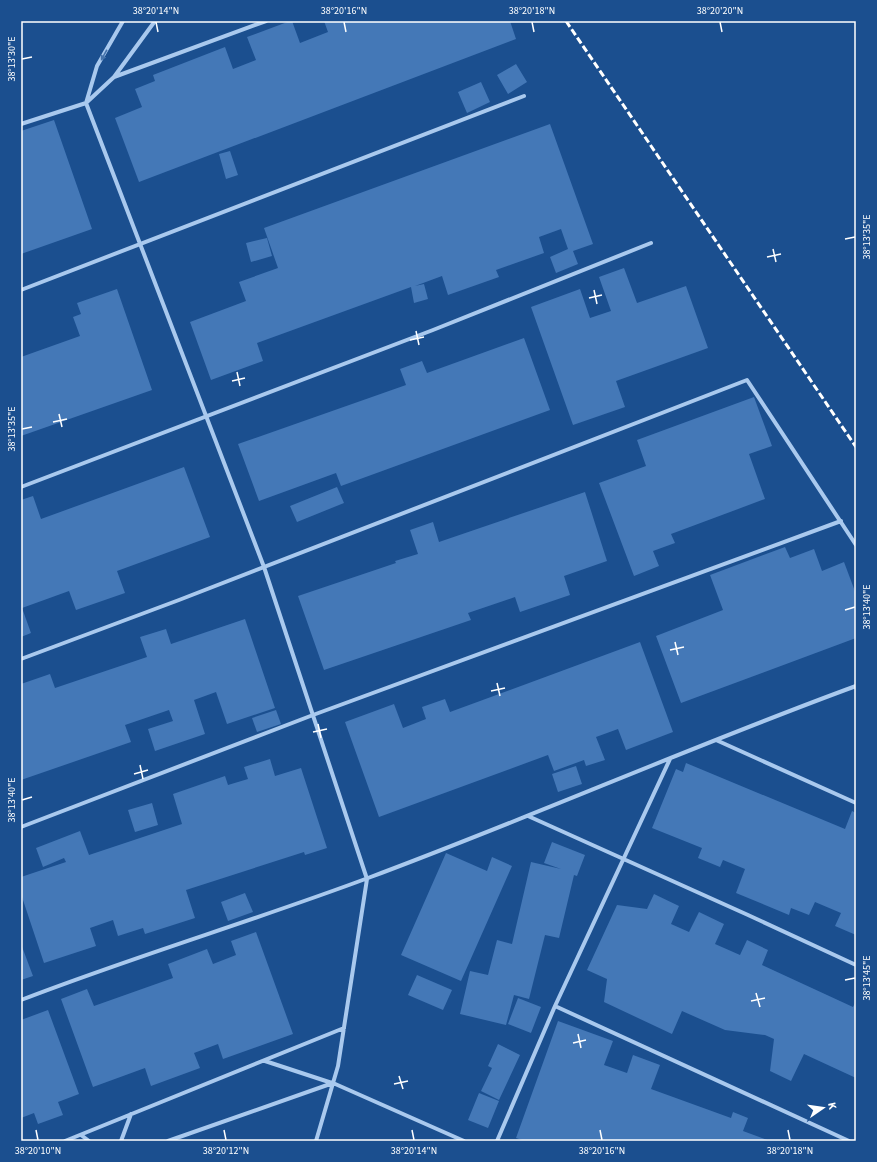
<svg xmlns="http://www.w3.org/2000/svg" width="877" height="1162" font-family="'Source Sans 3',sans-serif">
	<style>
		.building { fill: #4478b7 }
		.lines { fill: none; stroke-linecap: round; stroke-linejoin: round }
		.minor { stroke: #a9c9ee; stroke-width: 4 }
		.rail { stroke: #fff; stroke-width: 3; stroke-dasharray: 7 3; stroke-linecap: butt }
		.oneway { fill: #4674ac }
		.ticks { fill: none; stroke: #fff; stroke-width: 1.5 }
		.neatline { fill: none; stroke: #fff; stroke-width: 1.5 }
		.ticks-label { font-size: 10px; text-anchor: middle; fill: #fff }
	</style>
	<rect width="100%" height="100%" fill="#1b4f8f"/>
	<path class="building" d="M290,21H292L300,43L328,32L324,21H510L516,39L139,182L115,118L142,107L135,89L155,81L153,75L225,47L233,69L256,60L247,37Z
		M516,64L527,82L508,94L497,75Z
		M481,82L490,102L467,113L458,92Z
		M54,120L92,229L21,254V131Z
		M550,124L593,244L573,251L578,264L556,273L550,257L568,249L561,229L539,237L544,253L496,270L499,277L448,295L442,276L415,286L424,284L428,299L414,303L411,287L257,343L263,361L211,380L190,322L246,301L239,282L278,268L264,228Z
		M230,151L238,175L226,179L219,154Z
		M267,238L272,256L251,262L246,243Z
		M624,268L637,303L686,286L708,348L616,381L625,407L573,425L531,307L580,289L590,318L611,311L599,277Z
		M117,289L152,390L21,436V357L80,336L73,317L81,314L77,303Z
		M524,338L550,410L341,486L336,473L259,501L238,444L406,385L400,369L422,361L427,373Z
		M754,397L772,446L749,454L765,499L671,534L675,543L653,551L659,566L634,576L599,483L646,466L637,440Z
		M184,467L210,537L117,571L125,593L76,610L69,591L22,608L31,633L21,637V500L33,496L41,519Z
		M337,487L344,503L297,522L290,506Z
		M585,492L607,561L564,576L570,595L520,612L515,597L468,613L471,620L324,670L298,596L396,563L395,561L418,554L410,530L433,522L439,542Z
		M785,547L790,558L814,549L822,571L844,562L856,594V638L681,703L656,636L723,610L710,575Z
		M245,619L275,708L227,724L216,692L194,700L205,734L155,751L148,729L173,721L169,710L125,725L131,742L21,780V684L50,674L55,688L147,657L140,637L166,629L171,644Z
		M640,642L673,732L626,750L618,729L596,737L605,760L586,766L584,760L554,771L548,755L379,817L345,722L394,704L403,728L426,719L422,707L445,699L450,712Z
		M276,710L281,724L257,732L252,718Z
		M270,759L275,776L301,768L327,848L305,855L304,852L186,890L195,918L145,934L143,928L118,936L113,920L90,928L96,946L44,963L21,894V877L66,862L64,858L43,867L36,848L80,831L89,855L182,824L173,794L225,776L228,785L248,779L244,767Z
		M686,763L845,829L852,811L856,813V935L835,926L841,913L815,902L809,915L791,908L789,915L736,893L745,869L723,860L720,867L698,858L702,848L652,828L676,769L683,772Z
		M576,766L582,784L558,792L552,774Z
		M152,803L158,825L135,832L128,810Z
		M552,842L585,855L577,876L574,875L559,938L545,935L529,999L514,995L506,1025L460,1014L470,971L488,975L497,940L512,944L531,862L561,869L544,863Z
		M446,853L487,871L492,857L512,866L461,981L401,955Z
		M245,893L253,912L228,921L221,902Z
		M654,894L679,906L671,924L689,932L699,912L724,924L715,944L740,955L747,940L768,950L762,965L853,1007L856,1001V1078L804,1054L791,1081L770,1071L774,1039L765,1035L725,1030L682,1011L672,1034L604,1002L607,979L587,970L617,905L647,909Z
		M256,932L293,1034L223,1059L218,1044L194,1053L200,1068L151,1086L145,1068L93,1087L61,999L87,989L94,1006L173,978L168,964L207,949L213,964L236,955L231,941Z
		M21,944L33,976L21,980Z
		M417,975L452,990L443,1010L408,995Z
		M518,998L541,1007L531,1033L508,1024Z
		M48,1010L79,1094L58,1102L63,1115L38,1124L34,1113L21,1118V1020Z
		M558,1021L613,1041L604,1065L627,1073L633,1055L660,1065L651,1089L731,1118L733,1112L748,1118L743,1131L770,1141H525L516,1138Z
		M498,1044L520,1055L499,1100L481,1091L492,1068L488,1066Z
		M479,1093L499,1101L488,1128L468,1120Z"/>
	<g class="lines">
		<path class="minor" d="M123,21L97,66L86,103L264,567L367,879L338,1066L316,1141
			M114,77L155,21
			M21,124L86,103L114,77L266,21
			M21,290L524,96
			M21,487L433,330L651,243
			M21,659L179,600L747,380L856,545
			M716,740L856,803
			M528,816L748,915L856,965
			M21,827L313,715L841,521
			M21,1000C135,956 253,921 368,878C532,817 692,746 856,686
			M555,1006L849,1141
			M265,1061L332,1083
			M81,1135L89,1141
			M65,1141L344,1028
			M121,1141L131,1114
			M168,1141L333,1083L464,1141
			M497,1141L555,1006L670,759"/>
		<path class="rail" d="M566,21L856,447"/>
	</g>
	<defs><path id="oneway-solid" d="M-6-.8H1V-3.2L6.5 0L1 3.2V.8H-6Z"/></defs>
	<use class="oneway" href="#oneway-solid" transform="translate(104 55) rotate(119)"/>
	<path class="ticks" d="M156,22L158,32M344,22L346,32M532,22L534,32M720,22L722,32M22,59L32,57M845,239L855,237M773,249L776,262M767,257L781,254M594,290L597,304M589,298L602,295M416,331L419,345M410,340L424,337M237,372L240,386M232,381L245,378M59,414L62,427M53,422L67,419M22,429L32,427M845,610L855,607M675,642L678,655M670,650L684,647M497,683L500,696M491,691L505,688M318,724L321,738M313,732L327,729M140,765L143,779M134,774L148,770M22,800L32,797M845,980L855,978M756,993L760,1007M751,1001L765,998M578,1034L581,1048M573,1043L586,1040M399,1076L403,1089M394,1084L408,1081M36,1130L38,1140M224,1130L226,1140M412,1130L414,1140M600,1130L602,1140M788,1130L790,1140"/>
	<rect width="877" height="1162" fill="none" stroke="#1b4f8f" stroke-width="44"/>
	<g transform="translate(823 1108) rotate(77)" stroke="#1b4f8f" stroke-width="3" paint-order="stroke">
	<path d="M0-3L7 15L0 10L-7 15Z" fill="#ffffff"/>
	<text y="-6" font-size="11" font-weight="bold" text-anchor="middle" fill="#ffffff">K</text>
	</g>
	<rect x="22" y="22" width="833" height="1118" class="neatline"/>
	<g class="ticks-label">
		<text x="156" y="14">38°20'14"N</text>
		<text x="344" y="14">38°20'16"N</text>
		<text x="532" y="14">38°20'18"N</text>
		<text x="720" y="14">38°20'20"N</text>
		<text transform="translate(11 59) rotate(-90)" y="4">38°13'30"E</text>
		<text transform="translate(866 237) rotate(-90)" y="4">38°13'35"E</text>
		<text transform="translate(11 429) rotate(-90)" y="4">38°13'35"E</text>
		<text transform="translate(866 607) rotate(-90)" y="4">38°13'40"E</text>
		<text transform="translate(11 800) rotate(-90)" y="4">38°13'40"E</text>
		<text transform="translate(866 978) rotate(-90)" y="4">38°13'45"E</text>
		<text x="38" y="1154">38°20'10"N</text>
		<text x="226" y="1154">38°20'12"N</text>
		<text x="414" y="1154">38°20'14"N</text>
		<text x="602" y="1154">38°20'16"N</text>
		<text x="790" y="1154">38°20'18"N</text>
	</g>
</svg>
